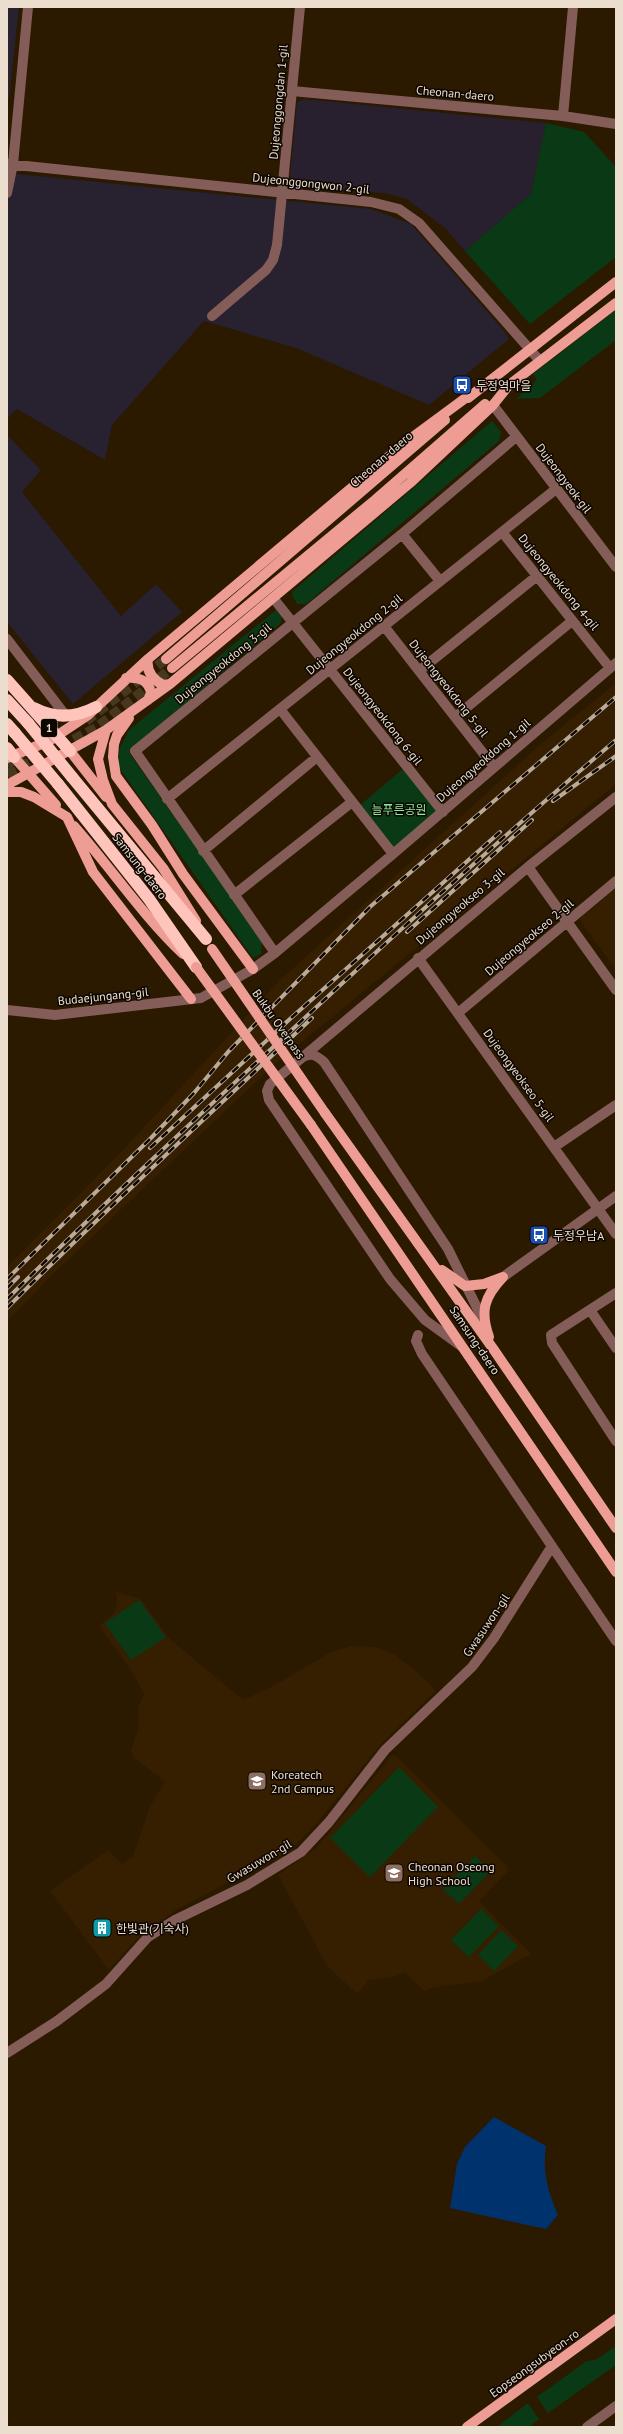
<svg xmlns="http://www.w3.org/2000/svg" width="623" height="2434" font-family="'PT Sans','Noto Sans KR',sans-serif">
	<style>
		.commercial { fill: #29202f }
		.industrial { fill: #272130 }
		.built { fill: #361e00 }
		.green { fill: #0a3a15 }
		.water { fill: #00336e }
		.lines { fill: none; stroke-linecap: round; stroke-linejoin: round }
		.major-tunnel { stroke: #48371f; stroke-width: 10; stroke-dasharray: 10 5; stroke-linecap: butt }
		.minor { stroke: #845d59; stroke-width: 10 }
		.major { stroke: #ee9d94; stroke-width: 10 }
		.highway { stroke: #ffc4bc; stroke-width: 12 }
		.rail-casing { stroke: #b9aa99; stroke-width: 4 }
		.rail { stroke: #0d0601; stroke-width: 2.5; stroke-dasharray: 8; stroke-linecap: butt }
		.major-bridge { stroke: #ee9d94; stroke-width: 10 }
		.highway-bridge { stroke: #ffc4bc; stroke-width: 12 }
		.labels { text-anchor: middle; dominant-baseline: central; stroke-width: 3; stroke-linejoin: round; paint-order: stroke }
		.shield { fill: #0d0601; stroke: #a89d91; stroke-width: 1 }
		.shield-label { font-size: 11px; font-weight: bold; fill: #ebdecf }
		.street-label { font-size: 12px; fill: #ebdecf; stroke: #0d0601 }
		.poi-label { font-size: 12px; fill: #ebdecf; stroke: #0d0601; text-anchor: start }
		.park-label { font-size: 12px; fill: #8ceb99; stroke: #0d0601 }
	</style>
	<rect width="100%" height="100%" fill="#2b1900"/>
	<path class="commercial" d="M303,99L546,123L531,194L465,251L446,229L407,199L389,194L297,183L290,176L297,103Z"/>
	<path class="industrial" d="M7,7H19L9,99L7,98Z
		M7,173L371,209L411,224L504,331L509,339L429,405L296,348L204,321L112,425L105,460L17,409L7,419Z
		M7,435L41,470L22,492L121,616L156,584L182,612L73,704L7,622Z"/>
	<path class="built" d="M616,683V784L275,1064L53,1274L7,1322V1267L122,1151L280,980L543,742Z
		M616,888V970L579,919Z
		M116,1592L138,1598L143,1602L169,1638L243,1700L275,1685L331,1652L351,1646L377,1647L394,1654L418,1673L436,1691L381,1744L317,1823L297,1844L281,1855L176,1910L139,1937L109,1970L50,1891L108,1850L122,1864L133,1856L150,1806L165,1782L134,1758L131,1751L139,1726L138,1708L144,1694L128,1665L99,1626L114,1613L117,1604Z
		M392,1755L396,1756L507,1866L508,1871L479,1901L531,1954L482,1981L444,1986L428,1989L425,1992L404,1972L394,1977L369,1980L359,1992H355L327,1966L278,1875L316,1848Z"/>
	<path class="green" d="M546,123L584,132L616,167V257L530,324L465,251L531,194Z
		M616,310V340L540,398L516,399L537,380L533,374Z
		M492,421L501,432L499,441L306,604H297L292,595L293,591Z
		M276,610L282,617L280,624L129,750L130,754L262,941L261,954L253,958L118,766L119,750L129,730Z
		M404,768L438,811L393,849L359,806Z
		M139,1600L166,1637L131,1660L105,1623Z
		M399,1767L438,1807L370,1877L330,1838Z
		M475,1856L491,1871L459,1904L443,1889Z
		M481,1909L499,1926L469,1957L451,1940Z
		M501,1930L518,1946L494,1971L478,1955Z
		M616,2346V2365L548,2413L537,2397L585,2362L597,2359Z
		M528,2403L539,2419L529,2427H497Z"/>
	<path class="water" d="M494,2117L546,2146C542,2171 548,2192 558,2215L546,2229L450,2208L457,2164L465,2147Z"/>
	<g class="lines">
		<path class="major-tunnel" d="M86,721L166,659
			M7,764L23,756
			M7,774L96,728L172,668"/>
		<path class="minor" d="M292,91L563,116L616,124
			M563,116L573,7
			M7,164L371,202L399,209L419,223L540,361
			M7,193L13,164L28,7
			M212,316L266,270L273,260L277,245L300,7
			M493,405L616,567
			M502,532L610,668
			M402,534L440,581
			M274,599L443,812
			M384,626L494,767
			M7,639L66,716
			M419,671L537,576
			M280,709L393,854
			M455,717L572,621
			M167,799L556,489
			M203,851L317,757
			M528,867L616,990
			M234,895L352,802
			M275,953L135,751L402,534L516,437
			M418,958L616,1234
			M7,1010L55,1015L201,998L253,969L275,953L393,854L616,663
			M458,1013L616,881
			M304,1056L528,867L616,797
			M554,1147L616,1105
			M503,1277L616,1196
			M616,1293L551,1335L552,1343L616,1441
			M590,1310L616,1348
			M418,1335L416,1341L422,1354L616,1641
			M461,1346L425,1320L390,1279L269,1100L267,1091L270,1084L303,1057C312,1052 317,1056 324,1062L448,1249L484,1322
			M7,2053L57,2021L106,1984L148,1937L175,1920L247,1885L301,1852L329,1822L385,1750L472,1667L494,1638L552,1546
			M587,2427L616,2406"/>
		<path class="major" d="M504,389L616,303
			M468,398L616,282
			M148,659C146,671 152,679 163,685L170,684
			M166,659L445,420
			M172,668L375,500L485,404
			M126,678C138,677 148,679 151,693L148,700
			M129,718L117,735L114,744L113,757L116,776L152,825L183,874L253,969
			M106,730L98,759L103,780L112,804L163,868L196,921
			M70,751L106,797
			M14,757L56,805
			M7,758L49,741L88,715L148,659L406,442L471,394
			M7,785L106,730L170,684L410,483L493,405L509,385
			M7,792H21L34,797L67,817L93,872L191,999
			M74,826C111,868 142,915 183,954
			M325,1113L494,1350L616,1528
			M311,1125L616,1572
			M442,1270L465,1286L484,1284L503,1277
			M489,1337C480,1311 484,1297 503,1277
			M467,2427L616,2319"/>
		<path class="highway" d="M7,680L70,751
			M7,700L28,723
			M34,708C55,719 75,718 96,707
			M7,724L15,733
			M7,748L14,757
			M72,777L206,939
			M58,784L149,899L196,967"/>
		<defs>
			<path id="rail" d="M553,801L616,756
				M407,932L532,820
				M150,1148L291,1018L500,832
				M7,1279L151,1138L194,1093L228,1052L371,906L616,697
				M7,1288L18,1277
				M7,1299C122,1185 242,1076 361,966C445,889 529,814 616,740
				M7,1308C106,1209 210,1114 312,1018"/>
		</defs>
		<use href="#rail" class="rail-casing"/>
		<use href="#rail" class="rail"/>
		<path class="major-bridge" d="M212,949L325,1113
			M196,967L311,1125"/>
		<path class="highway-bridge" d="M28,723L72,777
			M15,733L58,784"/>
	</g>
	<defs>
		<symbol id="bus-square" viewBox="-11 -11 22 22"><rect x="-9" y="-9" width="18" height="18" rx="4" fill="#1a4fb4" stroke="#0d0601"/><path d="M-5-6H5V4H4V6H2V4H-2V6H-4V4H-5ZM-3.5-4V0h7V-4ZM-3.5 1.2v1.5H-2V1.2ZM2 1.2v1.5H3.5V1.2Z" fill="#fff"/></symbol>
		<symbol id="university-square" viewBox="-11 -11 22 22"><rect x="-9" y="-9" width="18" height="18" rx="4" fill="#8d6e63" stroke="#0d0601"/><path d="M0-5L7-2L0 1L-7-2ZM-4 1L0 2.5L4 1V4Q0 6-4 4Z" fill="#fff"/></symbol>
		<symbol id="school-square" viewBox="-11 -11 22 22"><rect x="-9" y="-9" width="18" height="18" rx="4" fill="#8d6e63" stroke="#0d0601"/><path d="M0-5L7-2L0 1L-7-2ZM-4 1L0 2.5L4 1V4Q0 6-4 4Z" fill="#fff"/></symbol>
		<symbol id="building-square" viewBox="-11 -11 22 22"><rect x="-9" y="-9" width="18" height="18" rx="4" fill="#0f9aa8" stroke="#0d0601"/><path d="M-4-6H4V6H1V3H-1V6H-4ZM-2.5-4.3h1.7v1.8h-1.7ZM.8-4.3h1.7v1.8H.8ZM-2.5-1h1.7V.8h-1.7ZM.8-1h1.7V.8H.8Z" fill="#fff"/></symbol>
	</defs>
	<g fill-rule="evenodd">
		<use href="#bus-square" x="451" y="374" width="22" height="22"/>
		<use href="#bus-square" x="528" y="1224" width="22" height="22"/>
		<use href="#university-square" x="246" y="1770" width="22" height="22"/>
		<use href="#school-square" x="383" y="1862" width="22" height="22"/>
		<use href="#building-square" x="91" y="1917" width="22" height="22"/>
	</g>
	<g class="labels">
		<rect class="shield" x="41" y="719" width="16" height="18" rx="3"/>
		<g class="shield-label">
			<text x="49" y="728">1</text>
		</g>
		<g class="street-label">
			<text transform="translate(455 93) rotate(5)">Cheonan-daero</text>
			<text transform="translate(278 102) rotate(-85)">Dujeonggongdan 1-gil</text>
			<text transform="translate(311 183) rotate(6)">Dujeonggongwon 2-gil</text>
			<text transform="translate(381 459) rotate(-41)">Cheonan-daero</text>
			<text transform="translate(564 478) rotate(53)">Dujeongyeok-gil</text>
			<text transform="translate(559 582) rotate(51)">Dujeongyeokdong 4-gil</text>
			<text transform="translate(354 634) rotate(-39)">Dujeongyeokdong 2-gil</text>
			<text transform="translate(223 663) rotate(-39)">Dujeongyeokdong 3-gil</text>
			<text transform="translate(449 688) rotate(52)">Dujeongyeokdong 5-gil</text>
			<text transform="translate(383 716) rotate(52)">Dujeongyeokdong 6-gil</text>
			<text transform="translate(483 760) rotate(-41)">Dujeongyeokdong 1-gil</text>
			<text transform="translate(140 866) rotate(52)">Samsung-daero</text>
			<text transform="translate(460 906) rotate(-40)">Dujeongyeokseo 3-gil</text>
			<text transform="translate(529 937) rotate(-40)">Dujeongyeokseo 2-gil</text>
			<text transform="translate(103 996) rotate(-6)">Budaejungang-gil</text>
			<text transform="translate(279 1024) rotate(55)">Bukbu Overpass</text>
			<text transform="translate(519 1075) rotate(54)">Dujeongyeokseo 5-gil</text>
			<text transform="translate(475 1340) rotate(56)">Samsung-daero</text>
			<text transform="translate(486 1625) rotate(-56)">Gwasuwon-gil</text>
			<text transform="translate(259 1861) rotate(-31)">Gwasuwon-gil</text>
			<text transform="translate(534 2363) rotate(-36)">Eopseongsubyeon-ro</text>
		</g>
		<g class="poi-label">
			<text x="476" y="385">두정역마을</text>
			<text x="553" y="1235">두정우남A</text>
			<text x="271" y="1774">Koreatech<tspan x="271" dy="14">2nd Campus</tspan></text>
			<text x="408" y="1866">Cheonan Oseong<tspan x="408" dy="14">High School</tspan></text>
			<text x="116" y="1928">한빛관(기숙사)</text>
		</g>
		<g class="park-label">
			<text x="399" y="809">늘푸른공원</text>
		</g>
	</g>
	<rect width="623" height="2434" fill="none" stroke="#ebdecf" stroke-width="16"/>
</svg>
